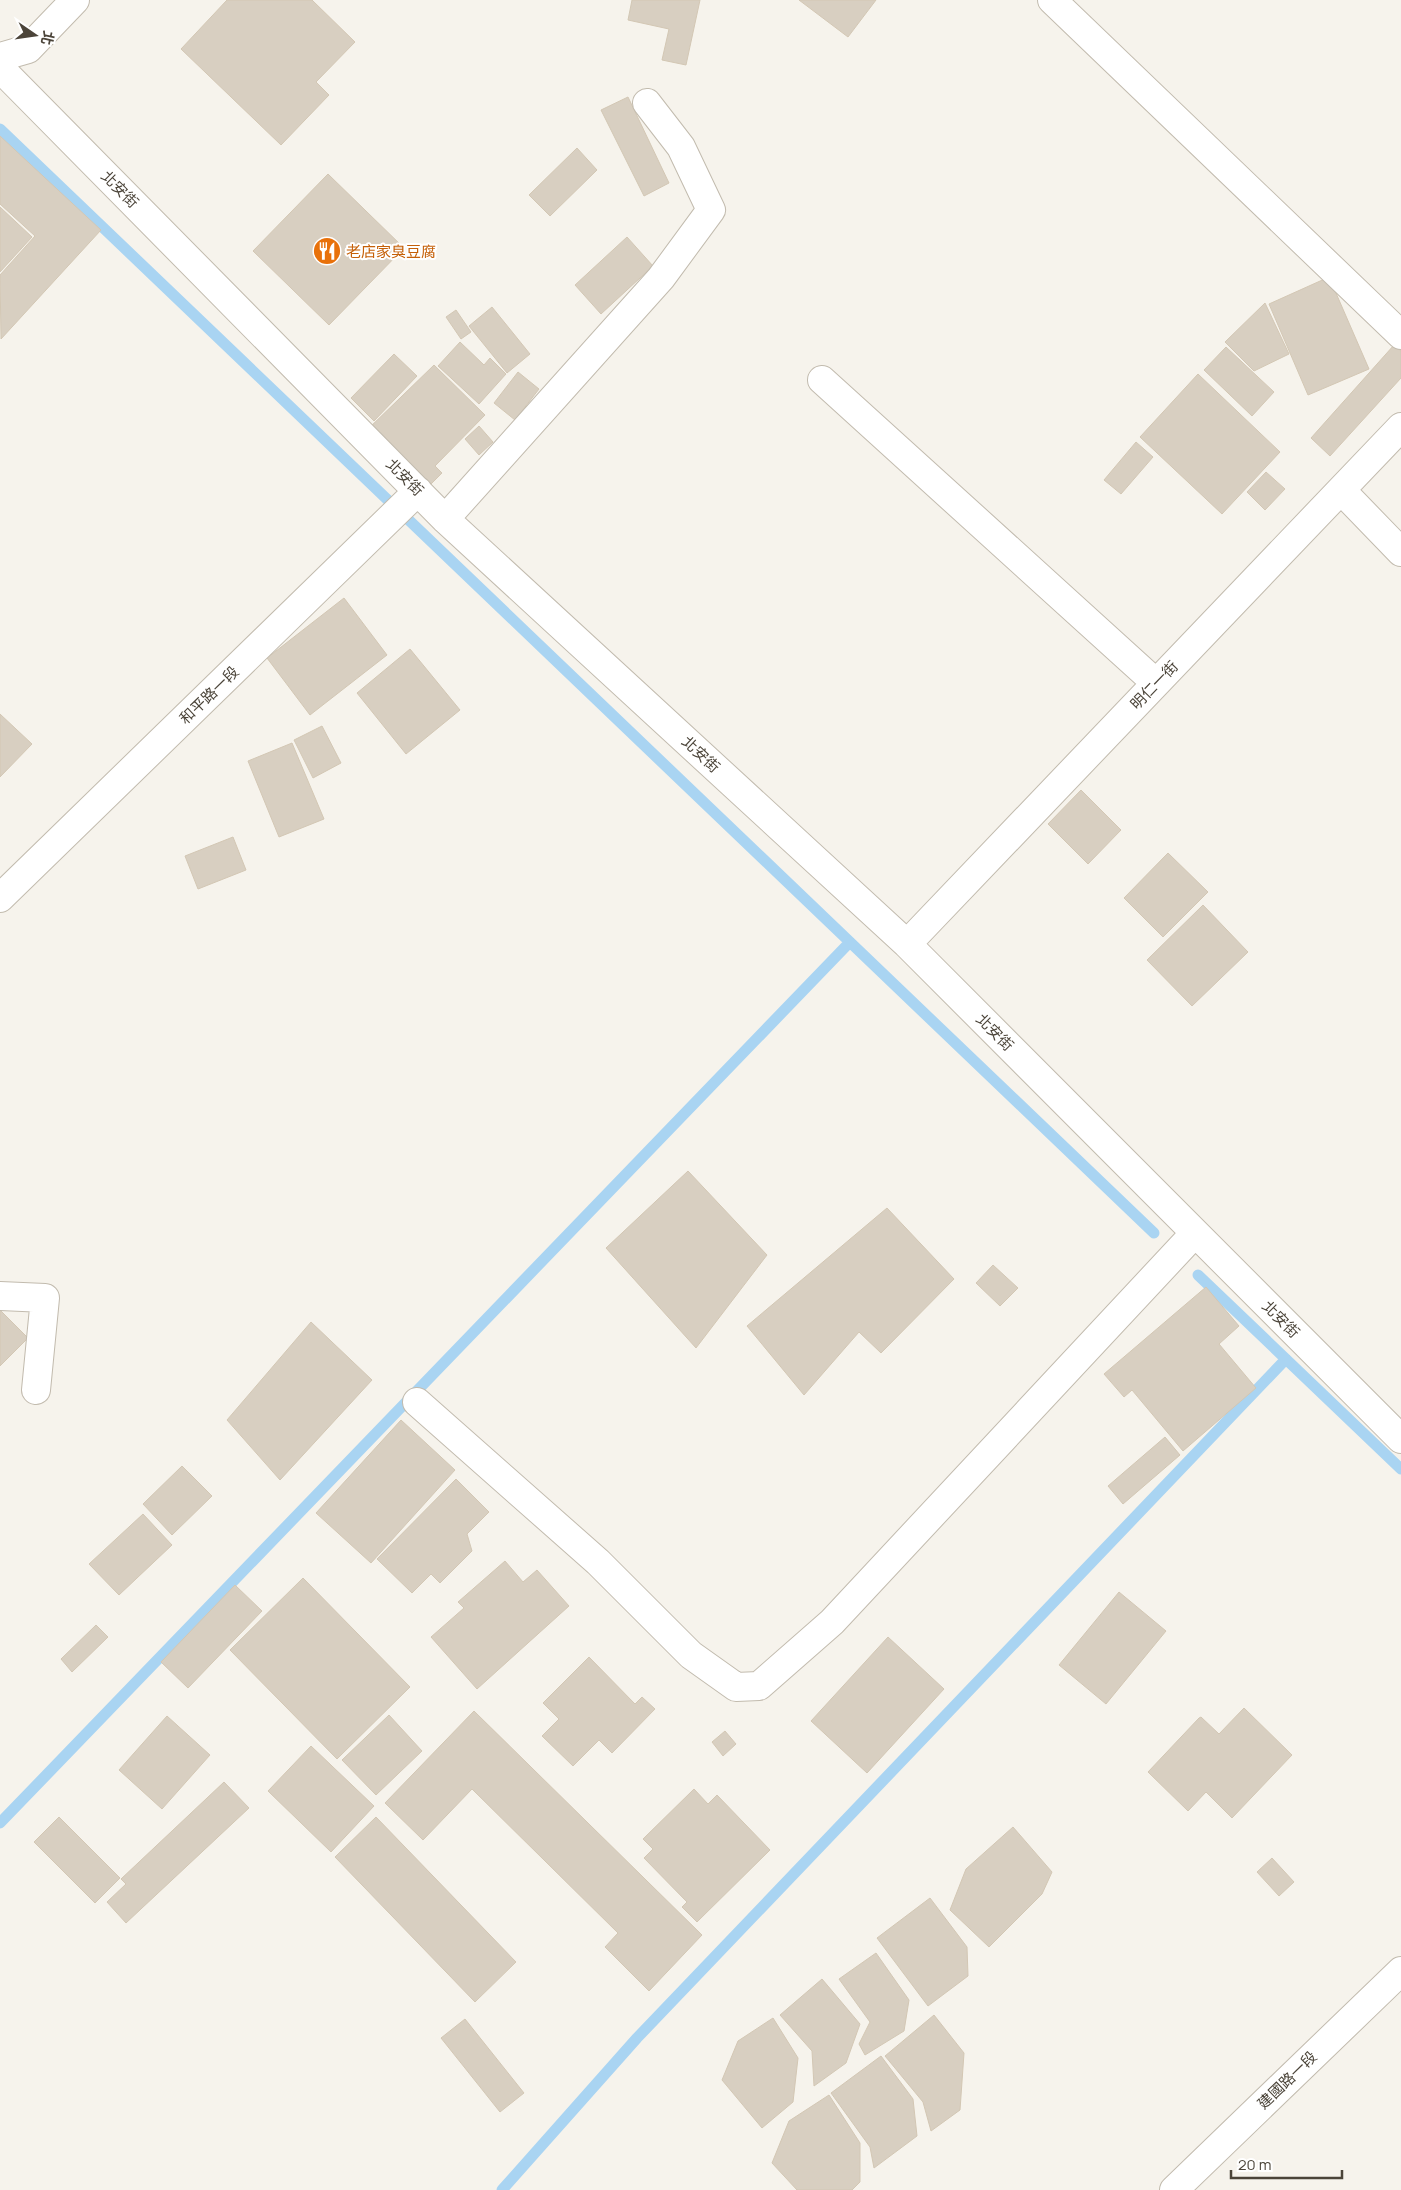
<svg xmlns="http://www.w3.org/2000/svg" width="1401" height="2190" font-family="Manrope,'Noto Sans TC',sans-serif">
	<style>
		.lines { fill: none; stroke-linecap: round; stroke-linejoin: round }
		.stream { stroke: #a9d4f2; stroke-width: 11 }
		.building { fill: #d8cfc1; stroke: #d3c7b4 }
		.minor-casing { stroke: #c2bbae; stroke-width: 30 }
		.minor { stroke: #fff; stroke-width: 28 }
		.labels { text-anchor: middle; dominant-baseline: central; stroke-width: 4; stroke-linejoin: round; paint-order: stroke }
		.street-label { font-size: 15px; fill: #4b4439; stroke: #fff }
		.food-label { font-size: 15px; fill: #c56008; stroke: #fff; text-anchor: start }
	</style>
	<rect width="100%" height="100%" fill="#f6f3ec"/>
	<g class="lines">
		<path class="stream" d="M0,129L1154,1233
			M1198,1275L1401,1469
			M0,1823L850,942
			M502,2190L637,2038L1286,1359"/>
	</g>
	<path class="building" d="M227,0H312L355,42L316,82L329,95L281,145L181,49Z
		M632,0H700L686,65L662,60L669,29L628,20Z
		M799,0H876L848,37Z
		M628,97L669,183L644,196L601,110Z
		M0,136L101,230L1,339L0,275L35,236L0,204Z
		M577,148L597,170L550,216L529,195Z
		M328,174L404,248L329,325L253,251Z
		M0,207L32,237L0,272Z
		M627,237L653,266L601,314L575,285Z
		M1329,277L1369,369L1308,395L1269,304Z
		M1265,303L1289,354L1254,371L1225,342Z
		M492,307L530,354L507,373L469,326Z
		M456,310L471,332L461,339L446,317Z
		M460,342L484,365L490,358L506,374L479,404L438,366Z
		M1394,345L1401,351V378L1330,456L1311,438Z
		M1226,347L1274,392L1252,416L1204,370Z
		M394,354L417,376L374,421L351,398Z
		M434,365L485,415L435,466L442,473L427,488L367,430Z
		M518,372L539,389L515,420L494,403Z
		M1198,374L1280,452L1222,514L1140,437Z
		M479,426L493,442L479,455L465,439Z
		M1136,442L1153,457L1121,494L1104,480Z
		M1266,472L1285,489L1265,510L1247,492Z
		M344,598L387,655L310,715L267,658Z
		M410,649L460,710L406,754L357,693Z
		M0,714L32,744L0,777Z
		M322,726L341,763L313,778L294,740Z
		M292,743L324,819L279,837L248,761Z
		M1081,790L1121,830L1088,864L1048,824Z
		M233,837L246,870L198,889L185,856Z
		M1168,853L1208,892L1163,937L1124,898Z
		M1203,905L1248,952L1192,1006L1147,960Z
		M688,1171L767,1255L696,1348L606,1248Z
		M887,1208L954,1279L881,1353L859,1332L804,1395L747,1326Z
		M993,1265L1018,1288L1000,1306L976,1283Z
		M1206,1287L1239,1326L1219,1344L1256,1388L1183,1451L1132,1390L1124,1397L1104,1374Z
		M0,1310L28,1338L0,1366Z
		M311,1322L372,1380L280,1480L227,1420Z
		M401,1420L455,1470L371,1563L316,1513Z
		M1165,1437L1180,1455L1123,1504L1108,1486Z
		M182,1466L212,1496L172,1535L143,1504Z
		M456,1479L489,1512L467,1534L472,1551L440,1583L431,1574L412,1593L377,1559Z
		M143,1514L172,1545L119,1595L89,1564Z
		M505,1561L523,1582L537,1570L569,1606L477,1689L431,1637L464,1608L458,1602Z
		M303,1578L410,1687L337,1759L230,1650Z
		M235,1585L262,1611L188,1688L161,1662Z
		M1119,1592L1166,1631L1106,1704L1059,1665Z
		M96,1625L108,1637L72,1672L61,1659Z
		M888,1637L944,1689L867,1773L811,1721Z
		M589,1657L635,1704L642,1697L655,1709L612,1753L599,1740L573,1766L542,1736L559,1719L543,1703Z
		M1244,1708L1292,1755L1232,1818L1206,1792L1188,1811L1148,1772L1199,1718L1201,1717L1219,1734Z
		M474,1711L702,1935L649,1991L605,1947L618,1933L472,1789L423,1840L385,1803Z
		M389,1715L422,1751L376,1795L342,1760Z
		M167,1716L210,1755L162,1809L119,1770Z
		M725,1731L736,1744L723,1756L712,1742Z
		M311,1746L374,1806L331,1852L268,1791Z
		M224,1782L249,1808L126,1923L107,1902L126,1884L121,1879Z
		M694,1789L708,1804L717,1795L770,1850L697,1922L682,1907L687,1902L644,1858L653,1849L643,1839Z
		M59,1817L120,1878L95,1903L34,1842Z
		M376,1817L516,1962L475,2002L335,1857Z
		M1013,1827L1052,1872L1042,1894L989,1947L950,1910L966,1869Z
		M1272,1858L1294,1882L1279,1896L1257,1872Z
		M930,1898L967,1947L968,1976L928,2006L877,1938Z
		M876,1953L909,2000L904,2031L865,2055L859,2044L870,2022L839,1979Z
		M822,1979L860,2024L846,2063L814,2086L812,2051L780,2015Z
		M934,2015L964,2053L960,2110L931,2131L923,2102L885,2056Z
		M773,2018L798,2058L793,2102L762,2128L722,2080L738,2041Z
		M465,2019L524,2093L500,2112L441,2038Z
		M881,2056L913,2099L917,2136L874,2168L870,2147L831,2093Z
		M829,2095L860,2143V2182L852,2190H797L772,2163L789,2121Z"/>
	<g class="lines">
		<defs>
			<path id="minor" d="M1052,0L1401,335
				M0,57L28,49L75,0
				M0,68L445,519L907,944L1401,1439
				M822,380L1156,683
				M1341,490L1401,552
				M445,519L661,278L711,210L681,147L647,103
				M0,898L418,491
				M907,944L1401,427
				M0,1296L45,1298L36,1390
				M417,1402L598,1562L691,1655L736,1687L759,1686L832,1622L1195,1233
				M1174,2190L1401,1971"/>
		</defs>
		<use href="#minor" class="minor-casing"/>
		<use href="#minor" class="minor"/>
	</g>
	<defs>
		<symbol id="restaurant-disc" viewBox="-11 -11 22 22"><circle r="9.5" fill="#e8710a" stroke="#fff"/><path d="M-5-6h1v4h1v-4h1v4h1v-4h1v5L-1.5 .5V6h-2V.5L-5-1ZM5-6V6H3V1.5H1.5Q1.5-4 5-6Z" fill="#fff"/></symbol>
	</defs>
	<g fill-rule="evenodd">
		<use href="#restaurant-disc" x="311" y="235" width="32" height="32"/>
	</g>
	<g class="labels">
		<g class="street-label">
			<text transform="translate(120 189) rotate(45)">北安街</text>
			<text transform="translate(405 477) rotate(45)">北安街</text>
			<text transform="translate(1154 685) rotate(-46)">明仁一街</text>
			<text transform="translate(209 695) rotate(-44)">和平路一段</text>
			<text transform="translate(701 754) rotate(43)">北安街</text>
			<text transform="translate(995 1032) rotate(45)">北安街</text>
			<text transform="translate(1281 1319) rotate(45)">北安街</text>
			<text transform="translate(1287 2080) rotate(-44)">建國路一段</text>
		</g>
		<g class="food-label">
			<text x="346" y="251">老店家臭豆腐</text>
		</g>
	</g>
	<g transform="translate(35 35) rotate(103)" stroke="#ffffff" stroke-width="4" paint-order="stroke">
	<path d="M0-4L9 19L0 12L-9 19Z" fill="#4b4439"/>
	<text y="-8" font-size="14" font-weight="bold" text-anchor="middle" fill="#4b4439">北</text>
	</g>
	<path d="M1231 2170v8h111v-8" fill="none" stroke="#4b4439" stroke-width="2.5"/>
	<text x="1238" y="2170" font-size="15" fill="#4b4439" stroke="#ffffff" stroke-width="4" paint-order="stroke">20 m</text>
</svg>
